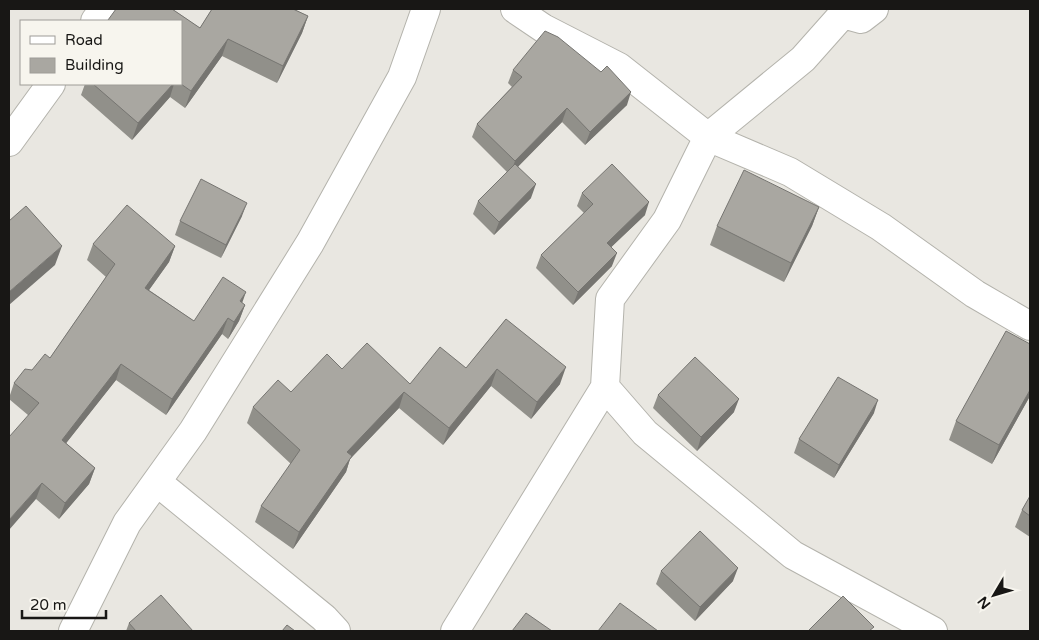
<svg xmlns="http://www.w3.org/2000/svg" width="1039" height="640" font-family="'Varela Round',sans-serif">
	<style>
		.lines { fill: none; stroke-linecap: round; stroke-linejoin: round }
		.street-casing { stroke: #b4b3ac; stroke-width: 30 }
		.street { stroke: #fff; stroke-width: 28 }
		.wall { fill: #91908a }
		.shaded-wall { fill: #767571 }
		.building { fill: #a9a7a1; stroke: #767571 }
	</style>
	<rect width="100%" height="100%" fill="#e9e7e1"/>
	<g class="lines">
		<defs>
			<path id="street" d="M515,9L543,28L619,67L708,137L790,172L881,227L975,294L1030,326
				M95,21L104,9
				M9,142L51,84
				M605,387L645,433L793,555L933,631
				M157,482L324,618L336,631
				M73,631L127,523L193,431L310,243L402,77L426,9
				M455,631L605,387L610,299L667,220L708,137L803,59L843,14L861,19L874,9"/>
		</defs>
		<use href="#street" class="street-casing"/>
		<use href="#street" class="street"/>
	</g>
	<path class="wall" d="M116,9H172L200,28L212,9H293L308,16L302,33L277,83L222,56L185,108L170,97L132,140L81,95L85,84H181V21H108Z
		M513,70L627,105L585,145L562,122L518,166L531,198L494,235L473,214L478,201L507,172L472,137L477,124L512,87L508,83Z
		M582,193L645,215L611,247L612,266L573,305L536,268L541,255L584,213L577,206Z
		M819,207L812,226L784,282L710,245L717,226Z
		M242,216L221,258L175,235L180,221Z
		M93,244L175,246L169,262L149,290L194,321L242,303L245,305L239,321L228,339L222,334L166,415L116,380L66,443L95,468L89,484L59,519L36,499L28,415L9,399V398L14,383L50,358L106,277L87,260Z
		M506,319L560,384L531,419L491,386L443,445L399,408L350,459L346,472L293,549L255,522L261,506L291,464L247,423L253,407L291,392L342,369L410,384L466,368Z
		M658,395L734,412L697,451L653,408Z
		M1030,396L992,464L949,440L956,421Z
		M874,413L834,478L794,453L799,439Z
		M1030,496V537L1015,527L1022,510Z
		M661,571L733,581L695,621L656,584Z
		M129,623L193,631H126Z"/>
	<path class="shaded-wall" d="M308,16L302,33L277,83L283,66Z
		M228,39L222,56L185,108L191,91Z
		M173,84H174L170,97L132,140L138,123Z
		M631,92L627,105L585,145L590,132Z
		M567,108L562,122L510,175L515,161Z
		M536,184L531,198L494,235L499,222Z
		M649,202L645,215L602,256L607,243Z
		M247,203L242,216L221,258L226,245Z
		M819,207L812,226L784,282L791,263Z
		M62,246L55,265L9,305V292Z
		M175,246L169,262L139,304L145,288Z
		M617,253L612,266L573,305L578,292Z
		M246,292L240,309V301Z
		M245,305L239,321L228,339L234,322Z
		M228,318L222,334L166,415L172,399Z
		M121,364L116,380L56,456L62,440Z
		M566,367L560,384L531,419L537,402Z
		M497,369L491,386L443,445L449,428Z
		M1030,390V396L992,464L999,445Z
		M404,392L399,408L350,459L346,472L293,549L299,532L347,452Z
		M739,399L734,412L697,451L701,437Z
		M878,400L874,413L834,478L839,465Z
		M95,468L89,484L59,519L65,503Z
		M42,483L36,499L9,530V520Z
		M738,568L733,581L695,621L700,607Z"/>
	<path class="building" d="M116,9H172L200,28L212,9H293L308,16L283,66L228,39L191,91L181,84V21H110L108,20Z
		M545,31L558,37L601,72L607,66L631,92L590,132L567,108L515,161L477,124L522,77L513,70Z
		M93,84H173L138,123Z
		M515,164L536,184L499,222L478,201Z
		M612,164L649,202L607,243L617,253L578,292L541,255L593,204L582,193Z
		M744,170L819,207L791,263L717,226Z
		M201,179L247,203L226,245L180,221Z
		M127,205L175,246L145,288L194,321L223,277L246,292L240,301L245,305L234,322L228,318L172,399L121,364L62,440L95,468L65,503L42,483L9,520V437L39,403L14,383L25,369L32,370L45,354L50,358L115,264L93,244Z
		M26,206L62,246L9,292V221Z
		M506,319L566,367L537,402L497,369L449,428L404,392L347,452L352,456L299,532L261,506L300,450L253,407L278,380L291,392L327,354L342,369L367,343L410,384L440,347L466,368Z
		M1006,331L1030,344V390L999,445L956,421Z
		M695,357L739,399L701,437L658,395Z
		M838,377L878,400L839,465L799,439Z
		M1030,496V516L1022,510Z
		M700,531L738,568L700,607L661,571Z
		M161,595L193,631H136L129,623Z
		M843,596L874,627L869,631H808Z
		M620,603L658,631H598Z
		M526,613L552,631H512Z
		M287,625L295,631H282Z"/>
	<rect width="1039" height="640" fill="none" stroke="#181715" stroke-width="20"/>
	<rect x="20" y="20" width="162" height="65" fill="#f7f5ee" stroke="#9e9c97"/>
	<rect x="30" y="36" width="25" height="8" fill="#ffffff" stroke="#9e9c97"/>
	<text x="65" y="45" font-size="15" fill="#181715">Road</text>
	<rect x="30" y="58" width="25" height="15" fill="#a9a7a1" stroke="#9e9c97"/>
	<text x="65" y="70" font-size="15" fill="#181715">Building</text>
	<g transform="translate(994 595) rotate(232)" stroke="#f7f5ee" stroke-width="4" paint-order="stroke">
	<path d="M0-4L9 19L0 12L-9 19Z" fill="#181715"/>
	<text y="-8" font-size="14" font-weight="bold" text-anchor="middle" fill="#181715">N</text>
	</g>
	<path d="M22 610v8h84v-8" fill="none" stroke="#181715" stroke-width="2.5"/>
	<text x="30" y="610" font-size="15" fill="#181715" stroke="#f7f5ee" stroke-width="4" paint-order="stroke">20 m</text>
</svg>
